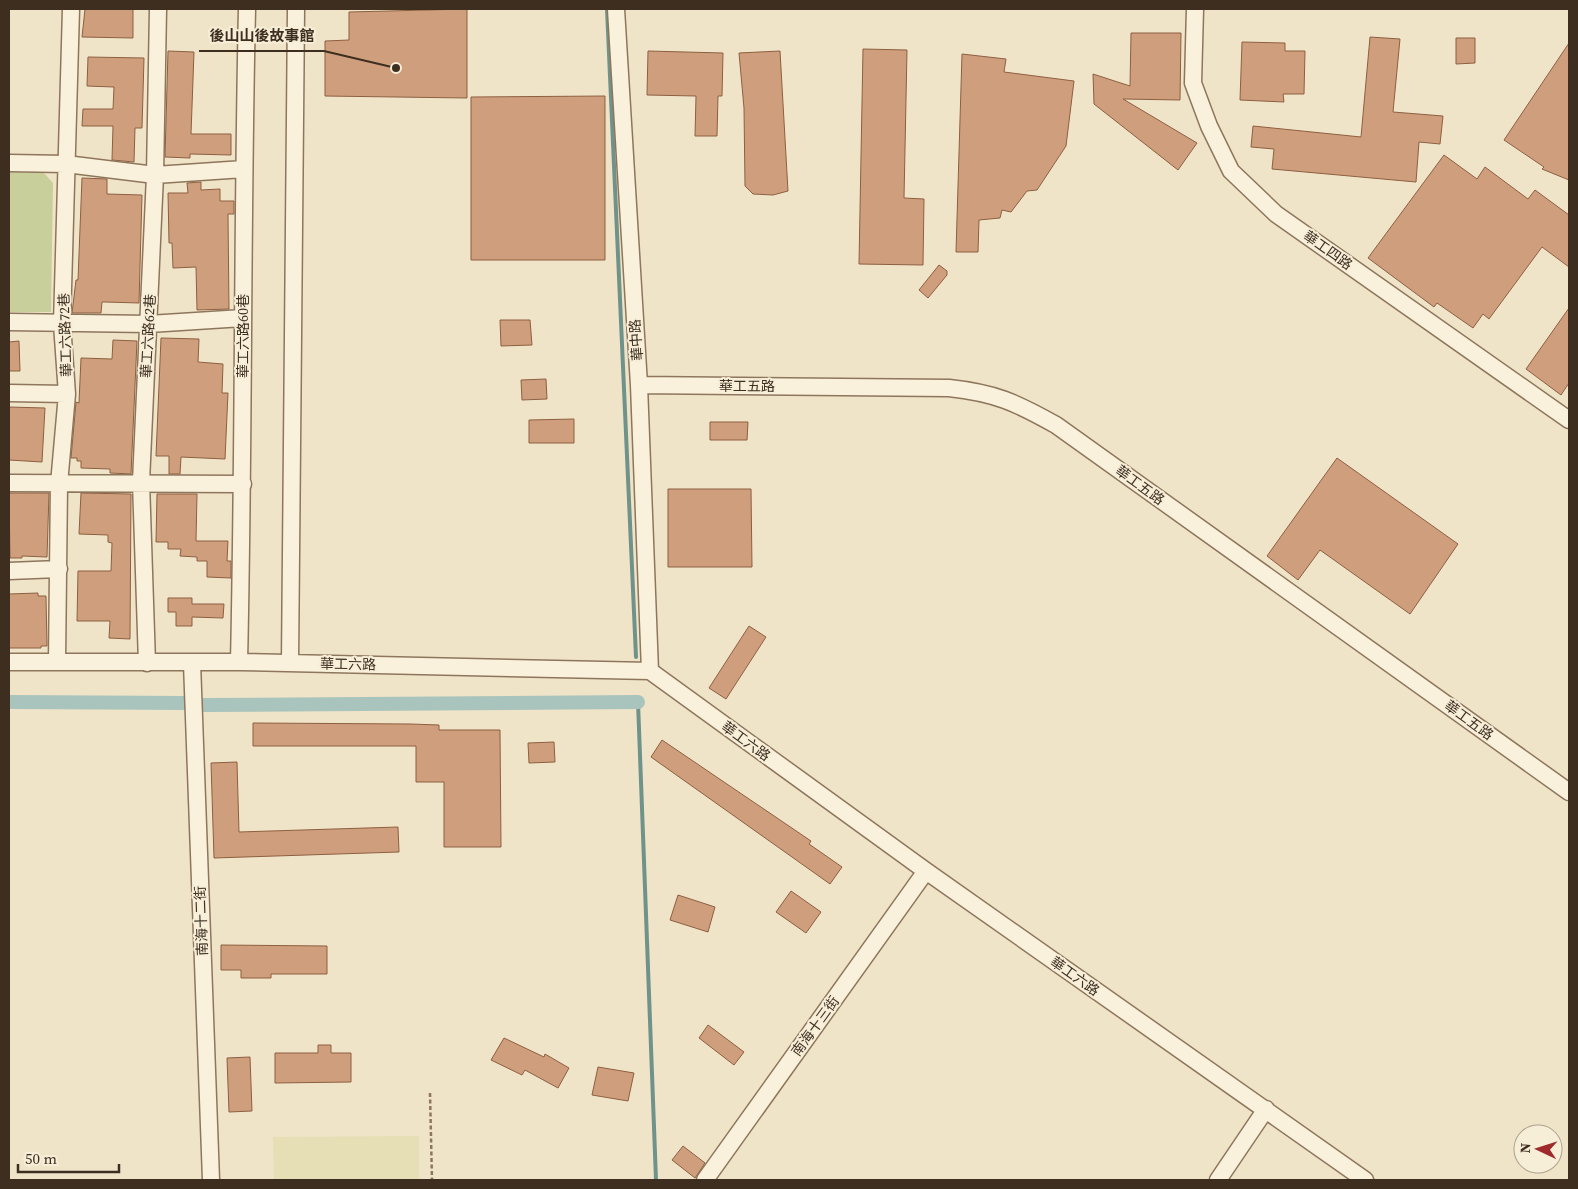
<svg xmlns="http://www.w3.org/2000/svg" width="1578" height="1189" font-family="'Source Serif 4','Noto Sans TC',serif">
	<style>
		.farmland { fill: #e6deb5 }
		.green { fill: #c9cf9b }
		.lines { fill: none; stroke-linecap: round; stroke-linejoin: round }
		.stream { stroke: #6f938a; stroke-width: 4 }
		.canal { stroke: #a9c4bc; stroke-width: 14 }
		.building { fill: #cf9f7d; stroke: #8d5f41 }
		.minor-casing { stroke: #8d765c; stroke-width: 19 }
		.path { stroke: #8d765c; stroke-width: 2.5; stroke-dasharray: 4 2.5; stroke-linecap: butt }
		.minor { stroke: #faf1dc; stroke-width: 16 }
		.labels { text-anchor: middle; dominant-baseline: central; stroke-width: 4; stroke-linejoin: round; paint-order: stroke }
		.street-label { font-size: 14px; fill: #3d2e20; stroke: #f7eed8 }
		.leader { fill: none; stroke: #3d2e20; stroke-width: 2 }
		.callout-dot { fill: #3d2e20; stroke: #f7eed8; stroke-width: 2 }
		.callout-label { font-size: 15px; text-anchor: middle; font-weight: bold; fill: #3d2e20; stroke: #f7eed8; stroke-width: 4; stroke-linejoin: round; paint-order: stroke }
	</style>
	<rect width="100%" height="100%" fill="#f0e4c8"/>
	<path class="farmland" d="M419,1136V1180H274L273,1137Z"/>
	<path class="green" d="M9,172L44,173L53,183L51,312H9Z"/>
	<g class="lines">
		<path class="stream" d="M607,9L636,657
			M638,702L656,1180"/>
		<path class="canal" d="M9,702L187,703
			M204,705L638,702"/>
	</g>
	<path class="building" d="M85,9H133V38L82,37Z
		M467,9V98L325,96V41L349,40V12Z
		M1131,33H1181L1180,100L1123,99L1197,143L1178,170L1094,104L1093,74L1130,86Z
		M1370,37L1400,39L1393,112L1443,116L1440,144L1419,142L1416,182L1272,169L1274,149L1251,147L1253,126L1361,137Z
		M1456,38H1475V63L1456,64Z
		M1242,42L1285,43V51H1305L1304,94H1283L1284,102L1240,100Z
		M1569,43V180L1542,169L1544,167L1504,140Z
		M863,49L907,50L904,198L924,199L923,265L859,264Z
		M168,51L194,52L191,134H231V155L190,154V158L165,157Z
		M648,51L723,53L722,96H718L717,136H695L696,96L647,95Z
		M780,51L788,191L773,195L753,194L745,186L744,108L739,53Z
		M962,54L1006,59L1004,72L1074,81L1066,146L1037,190L1027,191L1011,212L1002,210L1000,218L979,220L978,252H956Z
		M88,57L144,58L142,128H135L134,162L112,160L113,126H82L83,109H113L114,87L87,86Z
		M605,96V260H471V97Z
		M1444,155L1477,179L1485,167L1528,199L1535,190L1569,215V267L1542,247L1489,319L1483,314L1473,328L1437,303L1434,307L1368,258Z
		M82,178L107,179V194L142,195L139,303L105,302H102L101,313H72L76,280H78Z
		M201,182V190L220,189V201H234V214H228L229,309L197,310L196,267L173,268L172,243H169L168,193H188L187,183Z
		M939,265L947,271V275L928,298L919,290Z
		M1569,308V383L1561,395L1526,369Z
		M500,320H530L532,345L501,346Z
		M161,338L199,339L198,362L223,364L222,393H228L225,459L181,457L180,474H169V456H156Z
		M113,340L137,341L131,474L110,473V469L81,468V461H77V458H71L76,402L79,403L81,358L112,359Z
		M19,341L20,371H9V342Z
		M546,379L547,399L522,400L521,380Z
		M9,407L45,408L42,462L9,460Z
		M574,419V443H529V420Z
		M710,422H748L747,440H710Z
		M1337,458L1458,544L1410,614L1320,550L1298,580L1267,556Z
		M668,489H751L752,567H668Z
		M9,493H49L47,557L22,556V558H10Z
		M81,493L131,494L130,639L109,638L110,621H77L78,571H111L112,543L108,542V535L79,534Z
		M157,494H197L196,541H228L227,561H231V578L207,577V561H197V557L180,556L181,549H168V542H156Z
		M38,593V596H46L47,646H41V648H9V594Z
		M168,598H192V604H224L223,618L192,617V626H176V612H168Z
		M749,626L766,637L726,699L709,688Z
		M253,723L411,724L439,725V730H500L501,847H444V782H416V746H253Z
		M662,740L811,841L809,844L842,867L830,884L651,757Z
		M554,742L555,762L529,763L528,743Z
		M237,762L239,832L398,827L399,852L214,858L211,763Z
		M791,891L821,912L806,933L776,912Z
		M678,895L715,907L708,932L670,920Z
		M221,945L327,946V974H271V978H241V970H221Z
		M708,1025L744,1052L734,1065L699,1038Z
		M504,1038L544,1057L545,1054L569,1068L558,1088L525,1070L522,1075L491,1060Z
		M318,1045H331V1053H351V1082L275,1083V1053H318Z
		M250,1057L252,1111L229,1112L227,1058Z
		M598,1067L634,1073L628,1101L592,1095Z
		M683,1146L705,1163L695,1178L672,1160Z"/>
	<g class="lines">
		<defs>
			<path id="minor" d="M616,9L639,385L650,671
				M1195,9L1193,83L1209,126L1231,171L1276,214L1569,420
				M9,163L66,164L155,175L244,169
				M9,322L149,324L243,318
				M639,385L949,388C995,393 1015,402 1056,425L1569,792
				M9,393L67,394
				M9,483L243,484
				M9,571L59,569
				M57,661L59,484L67,394L62,324L71,9
				M9,662H239L650,671L926,871L1365,1180
				M239,662C244,444 242,227 247,9
				M147,663L141,482L155,175L158,9
				M192,663L211,1180
				M290,663L296,9
				M705,1180L926,871
				M1218,1180L1266,1109"/>
		</defs>
		<use href="#minor" class="minor-casing"/>
		<path class="path" d="M430,1093L432,1180"/>
		<use href="#minor" class="minor"/>
	</g>
	<g class="labels">
		<g class="street-label">
			<text transform="translate(1328 250) rotate(35)">華工四路</text>
			<text transform="translate(65 335) rotate(-92)">華工六路72巷</text>
			<text transform="translate(148 336) rotate(-87)">華工六路62巷</text>
			<text transform="translate(243 336) rotate(-90)">華工六路60巷</text>
			<text transform="translate(636 340) rotate(-94)">華中路</text>
			<text x="747" y="386">華工五路</text>
			<text transform="translate(1140 485) rotate(36)">華工五路</text>
			<text transform="translate(348 664) rotate(1)">華工六路</text>
			<text transform="translate(1469 720) rotate(36)">華工五路</text>
			<text transform="translate(746 741) rotate(36)">華工六路</text>
			<text transform="translate(201 921) rotate(-92)">南海十二街</text>
			<text transform="translate(1075 976) rotate(35)">華工六路</text>
			<text transform="translate(815 1026) rotate(-54)">南海十三街</text>
		</g>
	</g>
	<path class="leader" d="M396 68L324 51H199"/>
	<circle class="callout-dot" cx="396" cy="68" r="5"/>
	<g class="callout-label">
		<text x="262" y="41">後山山後故事館</text>
	</g>
	<rect width="1578" height="1189" fill="none" stroke="#3d2e20" stroke-width="20"/>
	<g transform="translate(1538 1149) rotate(274)"><circle r="24" fill="#f7eed8" stroke="#ada18e"/>
	<path d="M0-4L9 19L0 12L-9 19Z" fill="#9e2a2b"/>
	<text y="-8" font-size="14" font-weight="bold" text-anchor="middle" fill="#3d2e20">N</text>
	</g>
	<path d="M18 1164v8h101v-8" fill="none" stroke="#3d2e20" stroke-width="2.5"/>
	<text x="25" y="1164" font-size="15" fill="#3d2e20" stroke="#f7eed8" stroke-width="4" paint-order="stroke">50 m</text>
</svg>
